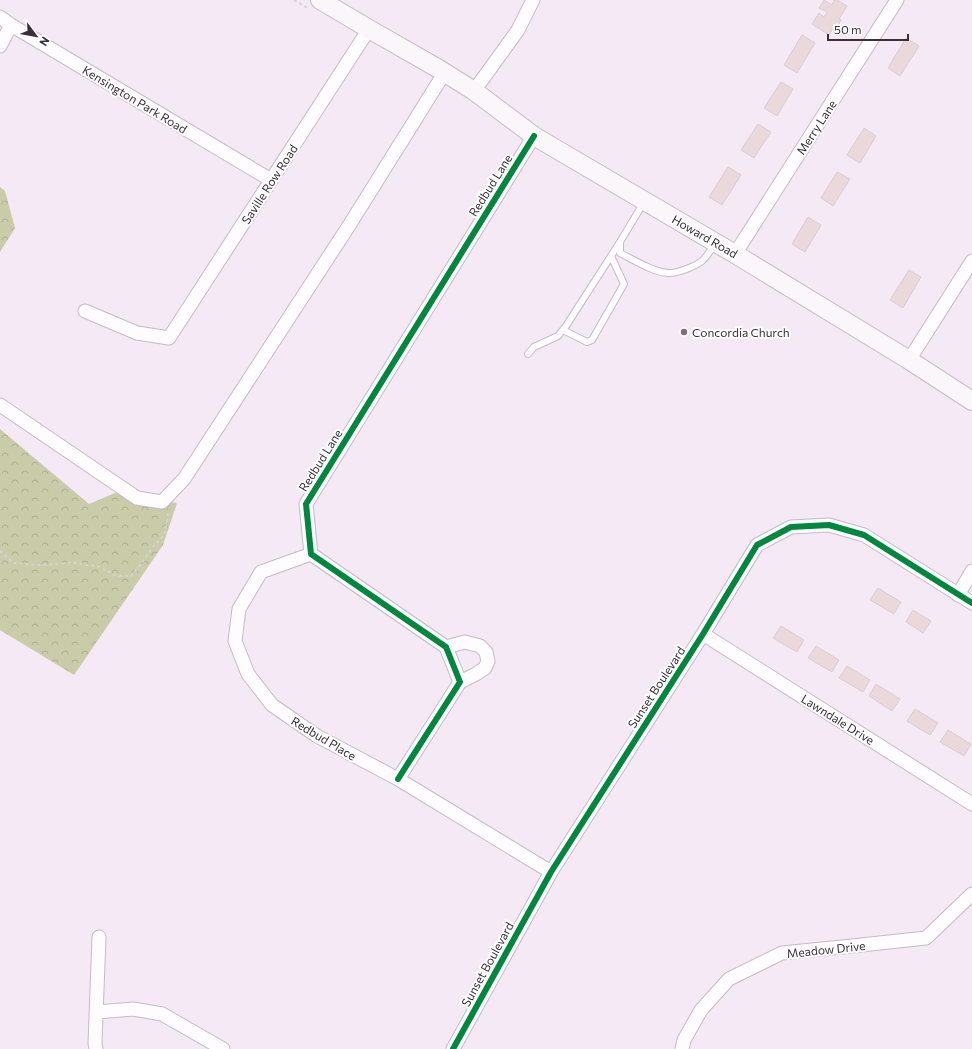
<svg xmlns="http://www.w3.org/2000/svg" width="972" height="1049" font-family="Commissioner,sans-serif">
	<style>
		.forest { fill: url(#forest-crowns) }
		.building { fill: #ead8da; stroke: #d8ced1 }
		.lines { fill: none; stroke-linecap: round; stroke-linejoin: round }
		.lane-casing { stroke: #c4bbc5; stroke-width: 8 }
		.street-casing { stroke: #c4bbc5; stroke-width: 15 }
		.secondary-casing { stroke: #c4bbc5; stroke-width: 20 }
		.path { stroke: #d6d3d7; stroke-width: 2; stroke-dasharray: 3 3; stroke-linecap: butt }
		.lane { stroke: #fefcfe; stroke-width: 6 }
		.street { stroke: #fefcfe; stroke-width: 13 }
		.secondary { stroke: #fbf6f9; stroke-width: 18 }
		.cycleway-casing { stroke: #fff; stroke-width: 8 }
		.cycleway { stroke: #00873e; stroke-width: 6 }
		.poi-dot { fill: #7a707a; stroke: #fff; stroke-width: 1.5 }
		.labels { text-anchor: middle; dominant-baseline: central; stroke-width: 4; stroke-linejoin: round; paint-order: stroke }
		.street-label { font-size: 12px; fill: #382f38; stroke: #fff }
		.poi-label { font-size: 12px; fill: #382f38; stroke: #fff; text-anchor: start }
	</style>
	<defs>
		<pattern id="forest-crowns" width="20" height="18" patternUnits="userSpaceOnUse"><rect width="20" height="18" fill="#cacba8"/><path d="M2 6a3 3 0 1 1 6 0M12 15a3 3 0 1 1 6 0" fill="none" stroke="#aeaf91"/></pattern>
	</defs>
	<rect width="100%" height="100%" fill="#f5e9f6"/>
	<path class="forest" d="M0,187L5,191L15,228L0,252Z
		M0,429L89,504L115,493L177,503L163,545L74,675L0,630Z"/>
	<path class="building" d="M824,0L832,5L834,0H837L847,6L839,19L841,20L836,29L833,28L829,35L812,24L819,13L824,17L827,12L819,8Z
		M802,35L815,43L797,73L784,65Z
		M906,38L919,46L900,76L888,68Z
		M781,82L793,89L777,116L764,108Z
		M758,124L771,132L754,158L741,150Z
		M864,128L876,136L860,163L847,155Z
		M728,167L741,175L722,205L709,197Z
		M837,172L850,179L833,206L821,198Z
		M808,217L821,225L805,252L792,244Z
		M909,270L921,277L903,308L890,300Z
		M878,588L901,602L894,614L870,600Z
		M913,610L931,621L923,633L906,622Z
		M781,626L804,640L797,652L773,638Z
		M816,646L839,660L832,672L808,658Z
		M847,666L870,680L863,692L839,678Z
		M876,684L900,699L892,711L869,696Z
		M915,709L938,723L930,735L907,721Z
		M948,730L971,744L964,756L940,742Z"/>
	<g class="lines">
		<defs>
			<path id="lane" d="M644,202L620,242V253C634,260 653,272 668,273C676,274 696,266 702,261C708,256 711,249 715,243
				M563,330L587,342L592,340L624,284L611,256
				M528,354L534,347L558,336L566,326L620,242"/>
			<path id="street" d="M0,17L11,25L271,180
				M0,46L11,25
				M474,91L518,30L533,0
				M735,254L897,0
				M85,311L137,333L169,338L369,29
				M909,360L972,261
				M0,405L137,498L162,502L184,479L350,224L445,72
				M311,554L261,572L239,609L235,641L248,674L272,705L317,736L398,779L551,872
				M958,595L972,571
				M703,634L972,804
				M446,647L465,642L480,646L486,652L488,661L485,668L476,674L460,682
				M398,779L460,682L446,647L311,554L306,504L534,136
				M97,1012L133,1009L162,1014L223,1049
				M96,1049L95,1043L99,937
				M453,1049L551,872L703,634L757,545L791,527L829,525L864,535L972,603
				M682,1049L684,1040L701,1010L729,979L782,953L852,946L926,938L972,894"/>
			<path id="secondary" d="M320,0L369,29L439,69L474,91L534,136L735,254L909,360L972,401"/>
		</defs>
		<use href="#lane" class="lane-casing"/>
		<use href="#street" class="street-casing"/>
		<use href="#secondary" class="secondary-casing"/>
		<path class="path" d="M294,0L309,9
			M0,551L14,563L36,565L76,563L100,567L117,576H131L140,565L153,547L164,535L167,523L168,512"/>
		<use href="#lane" class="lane"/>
		<use href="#street" class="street"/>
		<use href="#secondary" class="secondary"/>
		<defs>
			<path id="cycleway" d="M398,779L460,682L446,647L311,554L306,504L534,136
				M453,1049L551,872L703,634L757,545L791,527L829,525L864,535L972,603"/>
		</defs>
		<use href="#cycleway" class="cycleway-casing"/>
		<use href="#cycleway" class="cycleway"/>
	</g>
	<circle class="poi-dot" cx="684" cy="332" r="4"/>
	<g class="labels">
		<g class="street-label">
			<text transform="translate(135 99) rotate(31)">Kensington Park Road</text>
			<text transform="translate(816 127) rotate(-57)">Merry Lane</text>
			<text transform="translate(269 184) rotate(-57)">Saville Row Road</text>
			<text transform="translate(490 185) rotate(-58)">Redbud Lane</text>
			<text transform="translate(705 236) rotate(30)">Howard Road</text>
			<text transform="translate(320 460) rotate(-58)">Redbud Lane</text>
			<text transform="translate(656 687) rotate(-57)">Sunset Boulevard</text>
			<text transform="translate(838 719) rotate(32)">Lawndale Drive</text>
			<text transform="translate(324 738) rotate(31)">Redbud Place</text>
			<text transform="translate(826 949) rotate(-6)">Meadow Drive</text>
			<text transform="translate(487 964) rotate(-61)">Sunset Boulevard</text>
		</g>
		<g class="poi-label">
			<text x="692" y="332">Concordia Church</text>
		</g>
	</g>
	<g transform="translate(36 36) rotate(122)" stroke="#ffffff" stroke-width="3" paint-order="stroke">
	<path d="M0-3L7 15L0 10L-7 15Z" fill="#382f38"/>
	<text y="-6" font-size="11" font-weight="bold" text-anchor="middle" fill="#382f38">N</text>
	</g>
	<path d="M828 34v6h80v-6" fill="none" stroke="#382f38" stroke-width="2"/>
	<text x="834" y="34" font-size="12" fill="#382f38" stroke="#ffffff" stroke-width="3" paint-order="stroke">50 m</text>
</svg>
